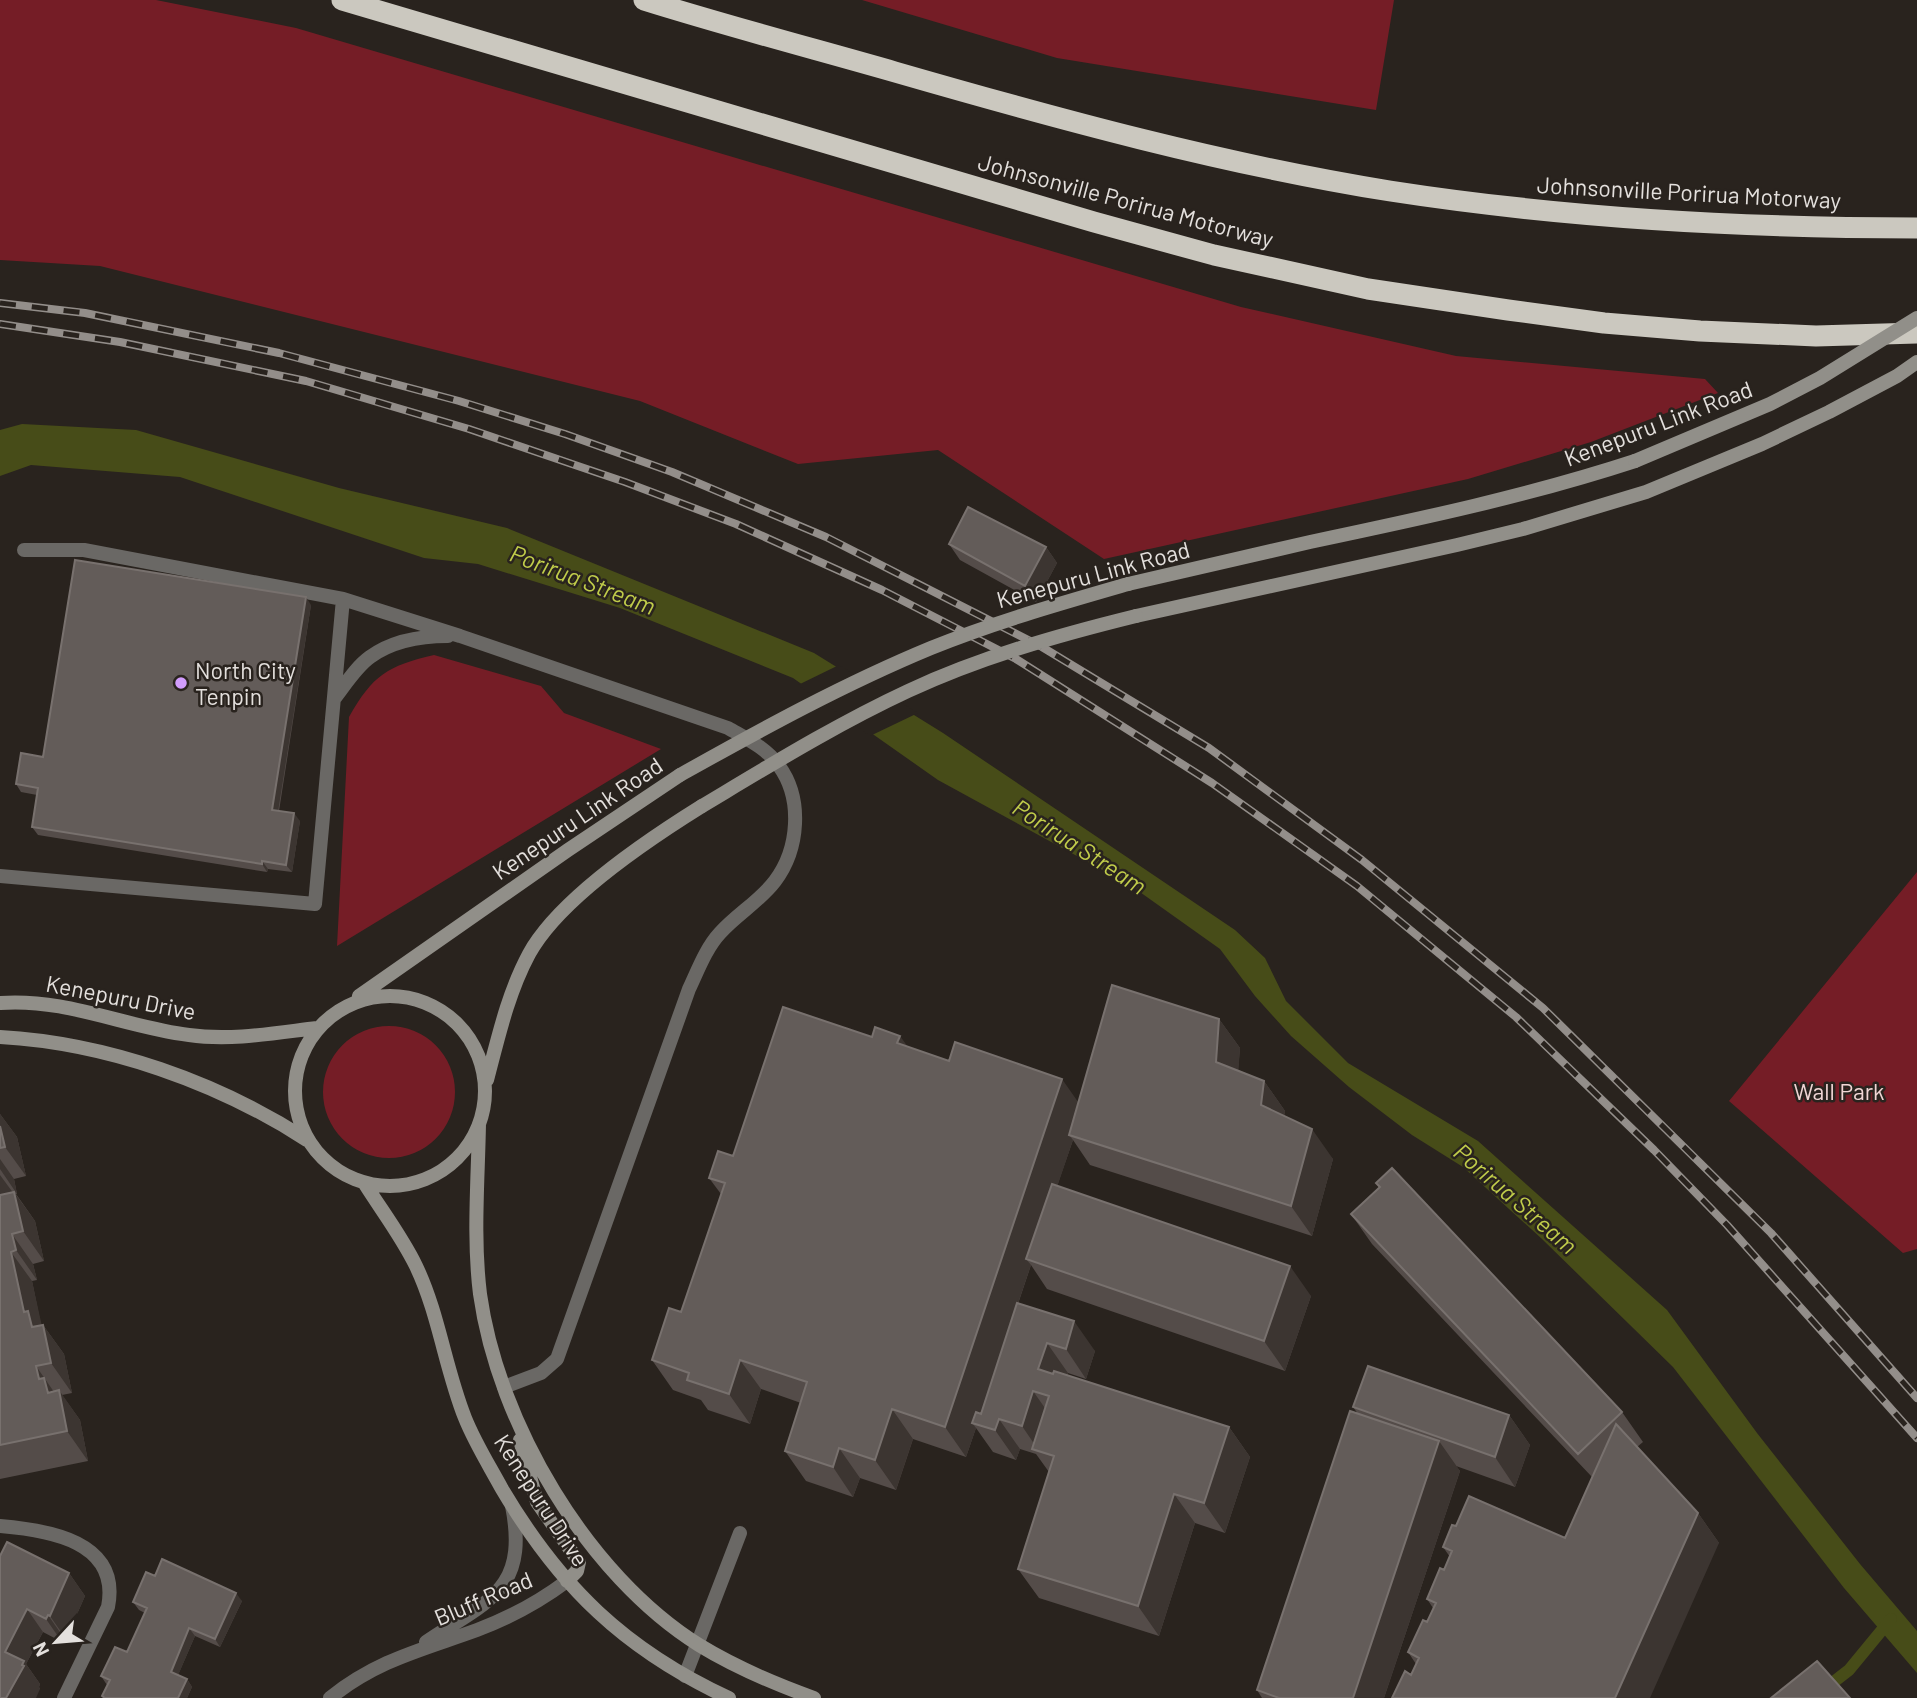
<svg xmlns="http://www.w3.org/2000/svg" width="1917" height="1698" font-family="Barlow,sans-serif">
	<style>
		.green { fill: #751d26 }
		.water { fill: #474c18 }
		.pier { fill: #29231e }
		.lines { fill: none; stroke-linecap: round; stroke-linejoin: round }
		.stream { stroke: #474c18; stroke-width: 12 }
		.lane { stroke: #6a6865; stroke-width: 14 }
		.street { stroke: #6a6865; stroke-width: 14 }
		.secondary { stroke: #918f89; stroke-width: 14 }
		.highway { stroke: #cbc8bf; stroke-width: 21 }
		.rail-casing { stroke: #938e8a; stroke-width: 8 }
		.rail { stroke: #29231e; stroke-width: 5; stroke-dasharray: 16; stroke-linecap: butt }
		.secondary-bridge { stroke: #918f89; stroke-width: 14 }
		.wall { fill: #544c49 }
		.shaded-wall { fill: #3c3531 }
		.building { fill: #635c59; stroke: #78716e; stroke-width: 2 }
		.poi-dot { fill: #d29dfd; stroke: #29231e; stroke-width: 2.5 }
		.labels { text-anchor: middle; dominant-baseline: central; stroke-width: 5; stroke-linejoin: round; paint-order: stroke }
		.street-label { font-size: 23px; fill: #e4e0dd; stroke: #29231e }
		.poi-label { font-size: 23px; fill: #e4e0dd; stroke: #29231e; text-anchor: start }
		.park-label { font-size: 23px; fill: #f0d5d4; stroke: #29231e }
		.water-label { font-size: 24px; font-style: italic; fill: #c0cc4a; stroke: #29231e }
	</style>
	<rect width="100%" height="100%" fill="#29231e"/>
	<path class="green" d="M0,0H156L296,28L1241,307L1456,356L1705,379L1718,393L1591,442L1468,479L1104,559L938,450L798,464L640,401L100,266L0,260Z
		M862,0H1394L1376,110L1057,58Z
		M434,655L541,686L564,713L661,749L337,946L349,717C373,675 387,666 434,655Z
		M1917,872V1249L1903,1253L1729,1101Z
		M323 1092a66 66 0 1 1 132 0a66 66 0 1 1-132 0Z"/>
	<path class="water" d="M22,424L136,430L339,488L507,528L814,653L943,733L1235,930L1265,958L1286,1001L1348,1063L1478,1141L1667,1310L1757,1433L1860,1564L1917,1631V1673L1844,1588L1673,1367L1542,1239L1463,1167L1412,1135L1349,1087L1291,1036L1255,996L1220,949L1130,885L938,780L793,678L620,608L478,564L424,558L180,477L31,465L0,476V430Z"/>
	<path class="pier" d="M839,665L918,713L870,736L798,685Z"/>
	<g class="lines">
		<path class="stream" d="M1813,1698L1849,1670L1891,1619"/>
		<path class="lane" d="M24,550H84L343,599L460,636L728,728C745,738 767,748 779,766C803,799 799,849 775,881C760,901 737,914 720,933C706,948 698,970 689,989L557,1359L541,1373L504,1387
			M334,699C345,685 356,667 370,657C392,641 422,636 448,636
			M0,876L315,904L343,599
			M685,1676L740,1533"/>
		<path class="street" d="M0,1526C48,1530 121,1541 108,1607L64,1698
			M426,1642C486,1601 529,1592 512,1506
			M330,1698C377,1660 422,1650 477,1630C509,1618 539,1602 567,1581"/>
		<path class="secondary" d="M1128,584C1188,570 1249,556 1310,542C1419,519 1528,496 1635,461
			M1136,616L1457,545L1523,529L1646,492L1762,444L1829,412L1897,376L1917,362
			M359,996L568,850L680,775
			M295 1091a95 95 0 1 1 190 0a95 95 0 1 1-190 0Z
			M0,1003C66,998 125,1027 189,1035C231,1041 275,1033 317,1028
			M0,1037C107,1043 217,1082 307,1140
			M487,1080C498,1038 508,993 529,954C559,899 649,839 702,806
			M479,1124C478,1181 473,1237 480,1294C498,1423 587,1575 699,1645C735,1667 775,1684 814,1698
			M365,1184C382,1211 402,1237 416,1266C439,1314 445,1368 465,1418C475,1443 489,1465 502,1489C560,1587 625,1650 729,1698
			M520,1440L537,1502L579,1562L577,1571L567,1581"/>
		<path class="highway" d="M342,0L1094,222L1214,255L1368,289L1508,310L1604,323L1700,331L1816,336L1917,333
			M644,0C727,26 811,48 895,72C1058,119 1222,164 1390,191C1564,218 1741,228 1917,228"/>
		<defs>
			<path id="rail" d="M0,303L85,313L279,353L459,401L565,434L672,472L826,537L1042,647L1209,748L1362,860L1543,1008L1771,1233L1917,1398
				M0,324L120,342L306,381L469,429L625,482L736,524L882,590L1016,659L1212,783L1357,886L1516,1017L1654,1150L1727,1225L1917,1438"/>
		</defs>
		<use href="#rail" class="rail-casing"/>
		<use href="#rail" class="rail"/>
		<path class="secondary-bridge" d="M1635,461L1770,404L1820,378L1917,318
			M680,775C762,729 844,684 931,648C995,622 1062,603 1128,584
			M702,806C769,766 837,724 908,691C981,657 1059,635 1136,616"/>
	</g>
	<path class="wall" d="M949,544L1046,547L1057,563L1036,602L960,560Z
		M311,605L279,811L300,821L292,872L268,869L267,872L38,835L32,827L37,795L21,792L16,784L43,757Z
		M1219,1019L1240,1048L1238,1070L1264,1081L1285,1111L1284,1116L1333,1159L1312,1236L1090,1165L1073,1140L1057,1186L1311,1296L1285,1371L1047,1289L1031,1265L1018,1304L1095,1351L1086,1379L1068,1373L1067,1376L1229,1427L1250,1457L1225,1533L1195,1523L1159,1636L1039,1598L1018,1569L1049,1472L1036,1454L1020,1449L1016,1460L993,1452L976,1428L966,1457L913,1439L896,1490L860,1478L853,1497L806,1481L785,1451L801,1403L761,1389L750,1424L708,1410L701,1400L673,1390L652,1360L681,1312L721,1194L709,1178L733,1156L872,1037L907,1047L1078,1102Z
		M0,1114L17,1137L26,1176L14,1179L17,1194H16L35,1221L44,1261L33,1264L37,1280L32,1281L41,1325H43L64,1354L72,1393L62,1395L80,1420L88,1461L0,1479Z
		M1376,1183L1622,1412L1643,1442L1637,1447L1698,1513L1719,1543L1411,1675L1416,1664L1408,1652L1427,1622L1433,1608L1427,1599L1444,1570L1450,1557L1443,1547L1456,1526L1565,1538L1592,1477L1372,1244L1351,1214L1379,1188Z
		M1353,1407L1509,1415L1530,1445L1515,1487L1456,1466L1460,1471L1384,1698H1262L1257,1690L1358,1414Z
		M0,1556L69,1573L85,1596L66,1639L64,1638L62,1642L43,1632L26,1664L40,1684L39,1687L40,1689L0,1698Z
		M155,1576L242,1601L220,1647L195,1636L178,1675L187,1679L192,1687L187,1698H103L102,1696L107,1685L101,1676L127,1652L145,1613L139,1610L133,1602Z"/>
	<path class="shaded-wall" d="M1046,547L1057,563L1036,602L1025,586Z
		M306,597L311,605L277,818L272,810Z
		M294,813L300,821L292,872L286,865Z
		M262,861L268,869L267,872L262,864Z
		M1219,1019L1240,1048L1237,1091L1216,1062Z
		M900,1036L921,1065L897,1043Z
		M1062,1079L1083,1109L1069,1135L1073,1140L1032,1261L1026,1259L1031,1265L977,1424L972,1423L976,1428L966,1457L945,1427Z
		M1264,1081L1285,1111L1282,1134L1261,1105Z
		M0,1114L17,1137L26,1176L5,1147L0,1126Z
		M1312,1129L1333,1159L1312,1236L1291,1206Z
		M0,1159L14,1179L17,1194L0,1169Z
		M0,1175L14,1194L0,1196Z
		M14,1192L35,1221L44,1261L23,1231Z
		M12,1234L33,1264L37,1280L16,1250Z
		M11,1252L32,1281L43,1331V1325L64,1354L72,1393L51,1363L24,1312Z
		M1290,1266L1311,1296L1285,1371L1264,1341Z
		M1074,1321L1095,1351L1086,1379L1066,1349Z
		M1047,1343L1068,1373L1059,1399L1038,1369Z
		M740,1360L761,1389L750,1424L729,1394Z
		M36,1366L61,1402L59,1390L80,1420L88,1461L67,1431L39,1379Z
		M1033,1391L1054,1421L1039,1451L1022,1426Z
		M892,1409L913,1439L896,1490L875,1460Z
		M1509,1415L1530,1445L1515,1487L1495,1457Z
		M999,1419L1020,1449L1016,1460L995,1430Z
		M1229,1427L1250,1457L1225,1533L1204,1503Z
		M1439,1441L1460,1471L1384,1698H1353Z
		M839,1448L860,1478L853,1497L833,1467Z
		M1174,1494L1195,1523L1159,1636L1138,1606Z
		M1698,1513L1719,1543L1650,1698H1615Z
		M69,1573L85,1596L66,1639L50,1616Z
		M236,1593L242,1601L220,1647L215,1639Z
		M27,1609L43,1632L26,1664L40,1684L39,1687L40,1689L36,1698H6L5,1652Z
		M48,1615L64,1638L62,1642L46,1619Z
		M189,1628L195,1636L176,1680L171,1672Z
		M187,1679L192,1687L187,1698H178Z"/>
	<path class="building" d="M968,507L1046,547L1025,586L949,544Z
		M75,560L306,597L272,810L294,813L286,865L262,861V864L32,827L38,788L16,784L21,753L43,757Z
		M1112,985L1219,1019L1216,1062L1264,1081L1261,1105L1312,1129L1291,1206L1069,1135Z
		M783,1007L872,1037L875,1027L900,1036L897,1043L949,1061L955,1042L1062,1079L945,1427L892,1409L875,1460L839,1448L833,1467L785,1451L807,1382L740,1360L729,1394L687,1380L689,1373L652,1360L669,1308L681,1312L725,1183L709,1178L718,1151L733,1156Z
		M0,1126L5,1147L0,1148Z
		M1392,1168L1622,1412L1578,1454L1351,1214L1380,1187L1376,1183Z
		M1052,1184L1290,1266L1264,1341L1026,1259Z
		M14,1192L23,1231L12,1234L16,1250L11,1252L24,1312L28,1311L32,1327L43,1325L51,1363L36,1366L39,1379L44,1378L48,1393L59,1390L67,1431L0,1445V1195Z
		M1017,1303L1074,1321L1066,1349L1047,1343L1038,1369L1053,1374L1054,1371L1229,1427L1204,1503L1174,1494L1138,1606L1018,1569L1054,1456L1032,1449L1049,1396L1033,1391L1022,1426L999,1419L995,1430L972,1423L976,1412L981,1414Z
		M1368,1366L1509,1415L1495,1457L1353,1407Z
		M1350,1411L1439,1441L1353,1698H1279L1257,1690Z
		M1616,1424L1698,1513L1615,1698H1392L1405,1671L1411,1675L1419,1658L1408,1652L1423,1620L1427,1622L1436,1603L1427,1599L1440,1568L1444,1570L1452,1551L1443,1547L1452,1525L1456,1526L1469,1496L1565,1538Z
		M7,1542L69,1573L50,1616L48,1615L46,1619L27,1609L5,1652L24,1661L22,1665L24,1666L6,1698H0V1556Z
		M162,1559L236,1593L215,1639L189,1628L171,1672L187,1679L178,1698H105L102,1696L110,1680L101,1676L115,1647L127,1652L147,1608L133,1602L146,1572L155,1576Z
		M1817,1661L1850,1698H1771Z"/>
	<circle class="poi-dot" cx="181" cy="683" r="7"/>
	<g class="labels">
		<g class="street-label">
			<text transform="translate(1689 192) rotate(3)">Johnsonville Porirua Motorway</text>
			<text transform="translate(1126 200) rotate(15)">Johnsonville Porirua Motorway</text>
			<text transform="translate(1658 423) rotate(-21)">Kenepuru Link Road</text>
			<text transform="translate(1093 574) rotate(-15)">Kenepuru Link Road</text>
			<text transform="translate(577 818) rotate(-34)">Kenepuru Link Road</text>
			<text transform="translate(121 997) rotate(11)">Kenepuru Drive</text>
			<text transform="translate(542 1500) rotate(57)">Kenepuru Drive</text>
			<text transform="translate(483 1598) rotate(-23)">Bluff Road</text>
		</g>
		<g class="poi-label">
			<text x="195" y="670">North City<tspan x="195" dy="26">Tenpin</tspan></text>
		</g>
		<g class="park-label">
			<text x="1839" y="1091">Wall Park</text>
		</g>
		<g class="water-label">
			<text transform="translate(583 579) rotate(21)">Porirua Stream</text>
			<text transform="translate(1080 846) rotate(33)">Porirua Stream</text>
			<text transform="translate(1516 1198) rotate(41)">Porirua Stream</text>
		</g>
	</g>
	<g transform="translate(56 1642) rotate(244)" stroke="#29231e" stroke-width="5" paint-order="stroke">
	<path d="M0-5L12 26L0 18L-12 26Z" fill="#e4e0dd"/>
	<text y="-10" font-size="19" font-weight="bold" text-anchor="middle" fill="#e4e0dd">N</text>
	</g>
</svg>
